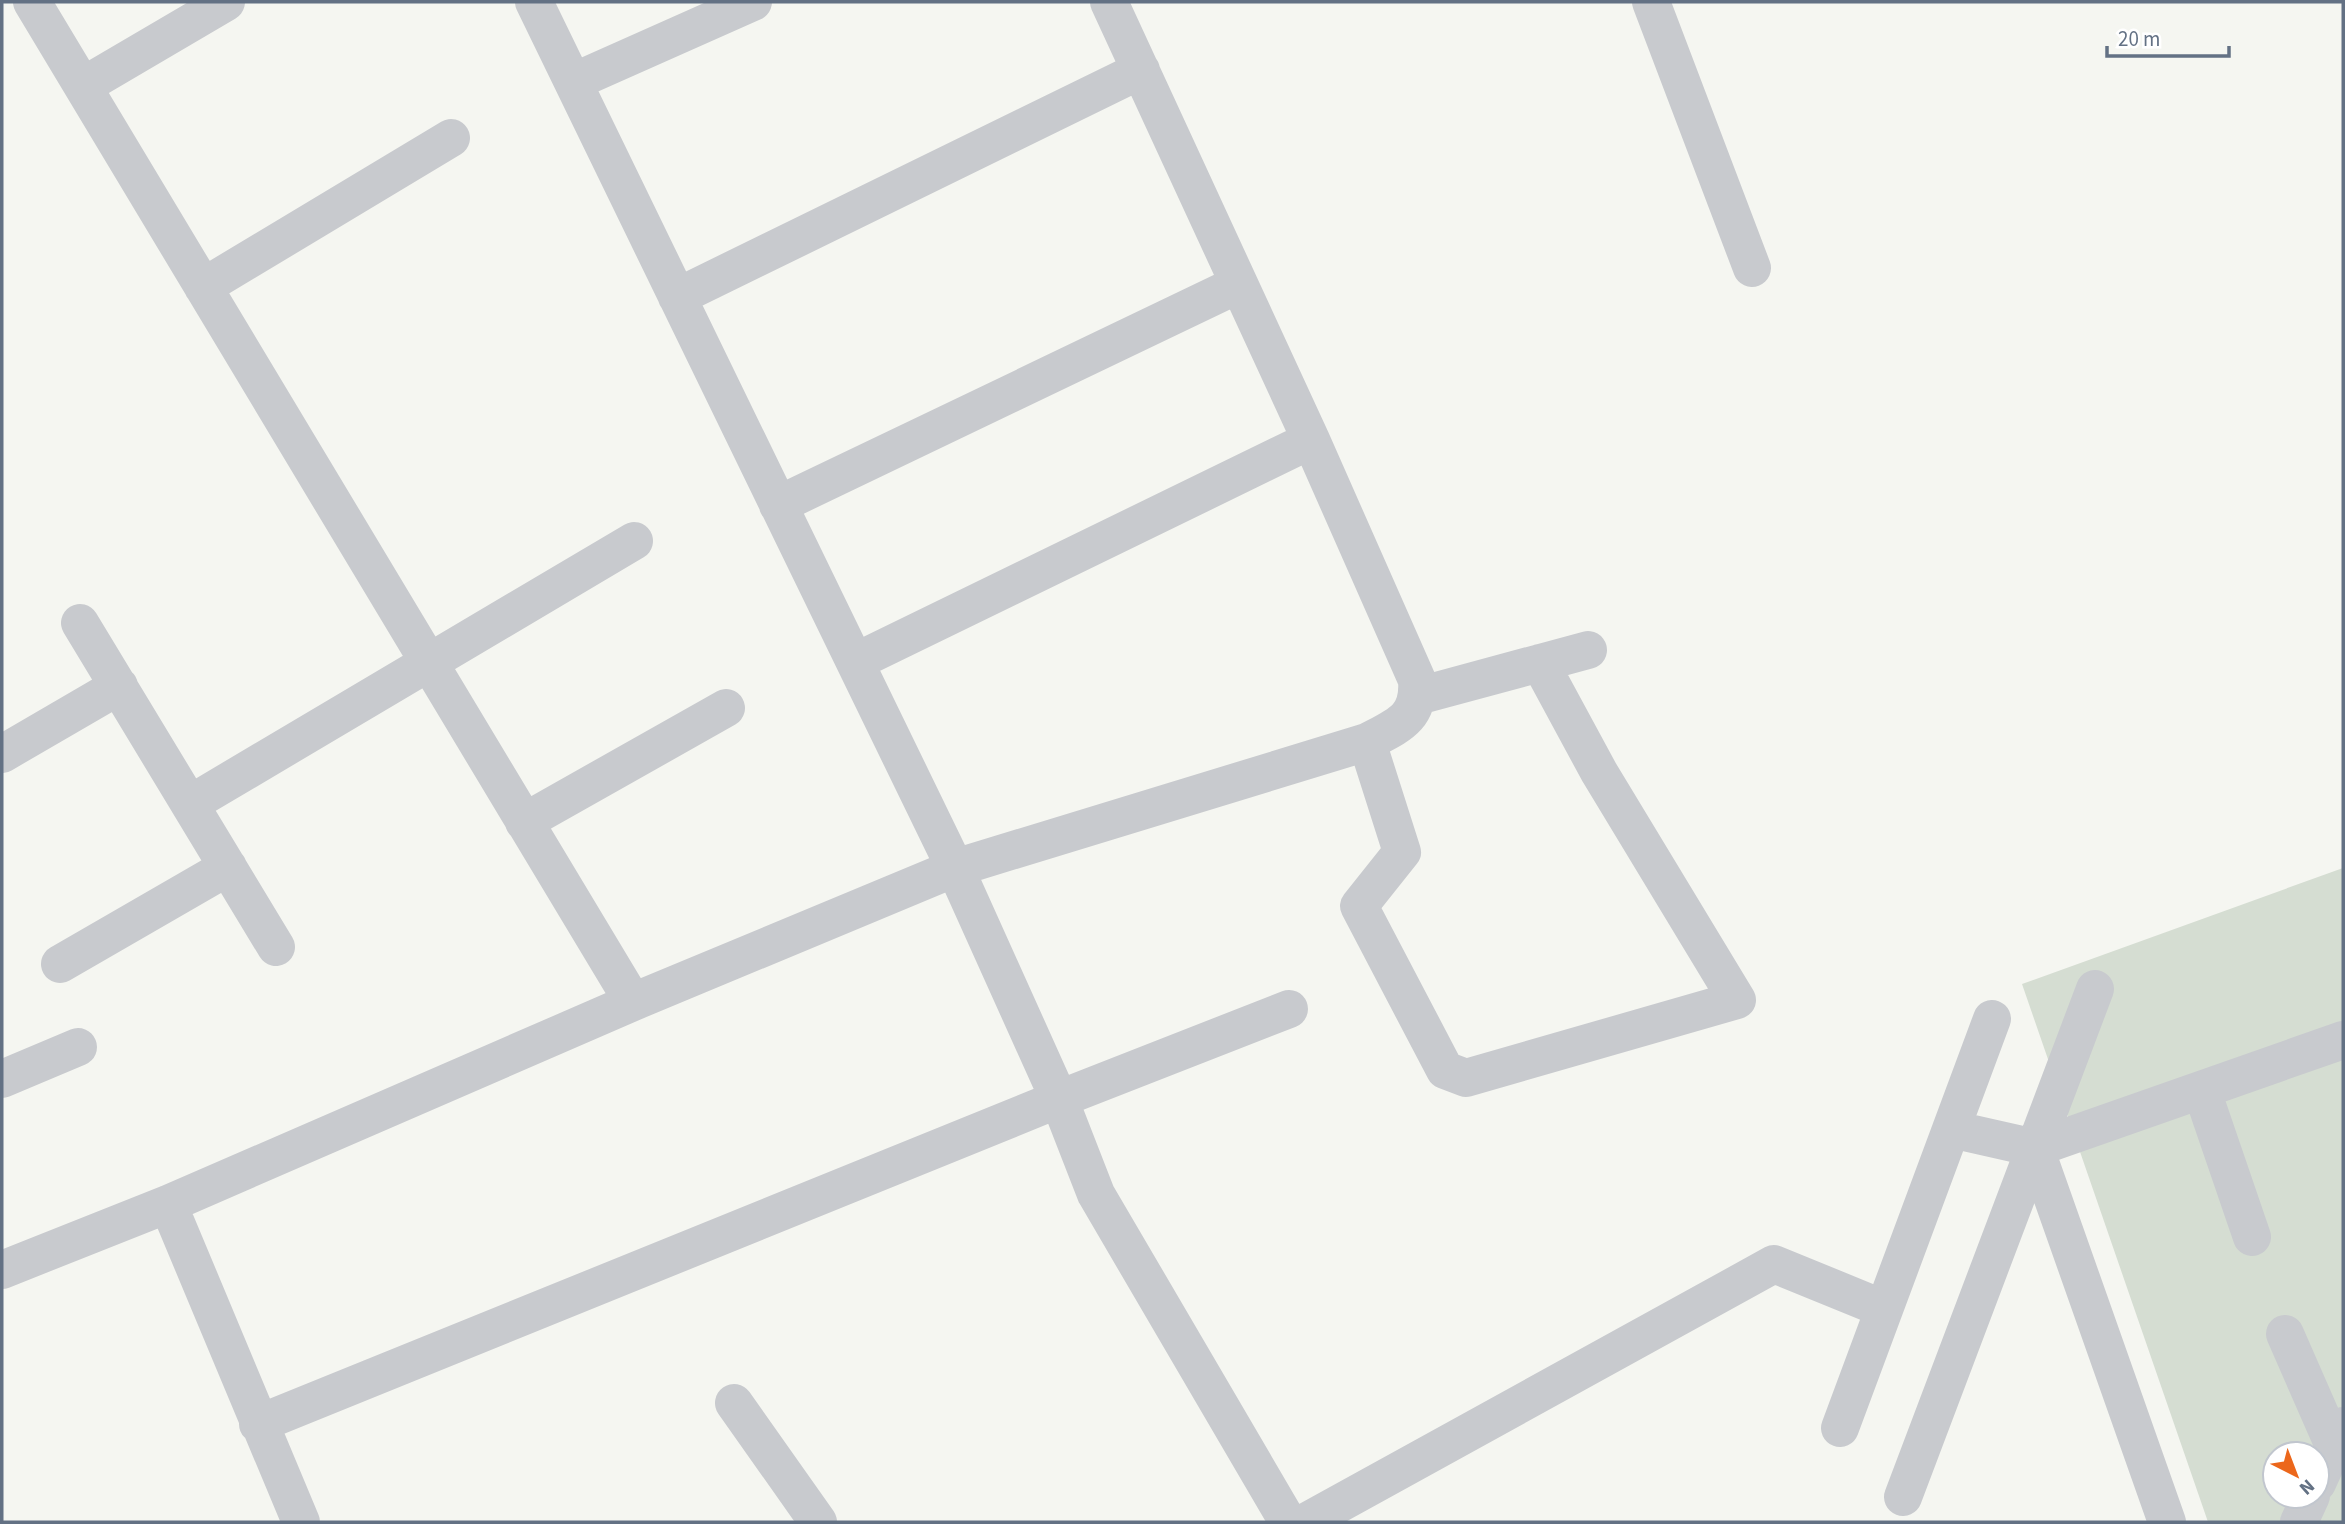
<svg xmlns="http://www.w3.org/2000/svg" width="2345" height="1524" font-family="'Source Sans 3',sans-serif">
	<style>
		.green { fill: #d5ddd2; fill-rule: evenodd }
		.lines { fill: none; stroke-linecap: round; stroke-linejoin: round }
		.minor { stroke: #c8cace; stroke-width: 38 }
	</style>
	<rect width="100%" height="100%" fill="#f5f6f1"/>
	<path class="green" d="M2343,868V1522H2208L2022,984ZM2275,1454H2317V1496H2275Z"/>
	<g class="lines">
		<path class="minor" d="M32,2L633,1002
			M534,2L955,868L1059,1099L1096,1194L1288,1522
			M1651,2L1752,268
			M573,82L753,2
			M83,86L226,2
			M203,287L451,138
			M677,297L1141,70
			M778,505L1239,284
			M80,623L276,947
			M855,662L1311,440
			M1418,696L1588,650
			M1367,742L1402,852L1359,906L1445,1070L1466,1078L1737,1000L1599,772L1540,663
			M2,754L119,686
			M190,804L634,541
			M524,822L726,708
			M60,964L228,867
			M2,1079L78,1047
			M2202,1091L2252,1237
			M1951,1129L2035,1148L2343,1040
			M2035,1148L2167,1522
			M168,1204L301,1522
			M2,1270L168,1204L633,1002L955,868L1367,742C1397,726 1420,719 1417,680L1311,440L1109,2
			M2285,1334L2334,1446
			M734,1403L818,1522
			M258,1424L1059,1099L1289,1009
			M1840,1428L1992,1019
			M2317,1483L2343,1426
			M1903,1497L2095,989
			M1306,1522L1774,1264L1884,1309
			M2299,1522L2311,1496"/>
	</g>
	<rect width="2345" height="1524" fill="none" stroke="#637184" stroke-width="7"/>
	<g transform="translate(2296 1475) rotate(138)"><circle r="33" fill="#ffffff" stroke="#c1c6ce" stroke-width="2"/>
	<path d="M0-5L12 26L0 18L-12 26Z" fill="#ec671b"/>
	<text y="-10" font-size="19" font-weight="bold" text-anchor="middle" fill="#637184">N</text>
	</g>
	<path d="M2107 46v10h122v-10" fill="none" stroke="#637184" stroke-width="3.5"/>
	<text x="2118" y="46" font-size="21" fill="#637184" stroke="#ffffff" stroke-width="5" paint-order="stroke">20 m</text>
</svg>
